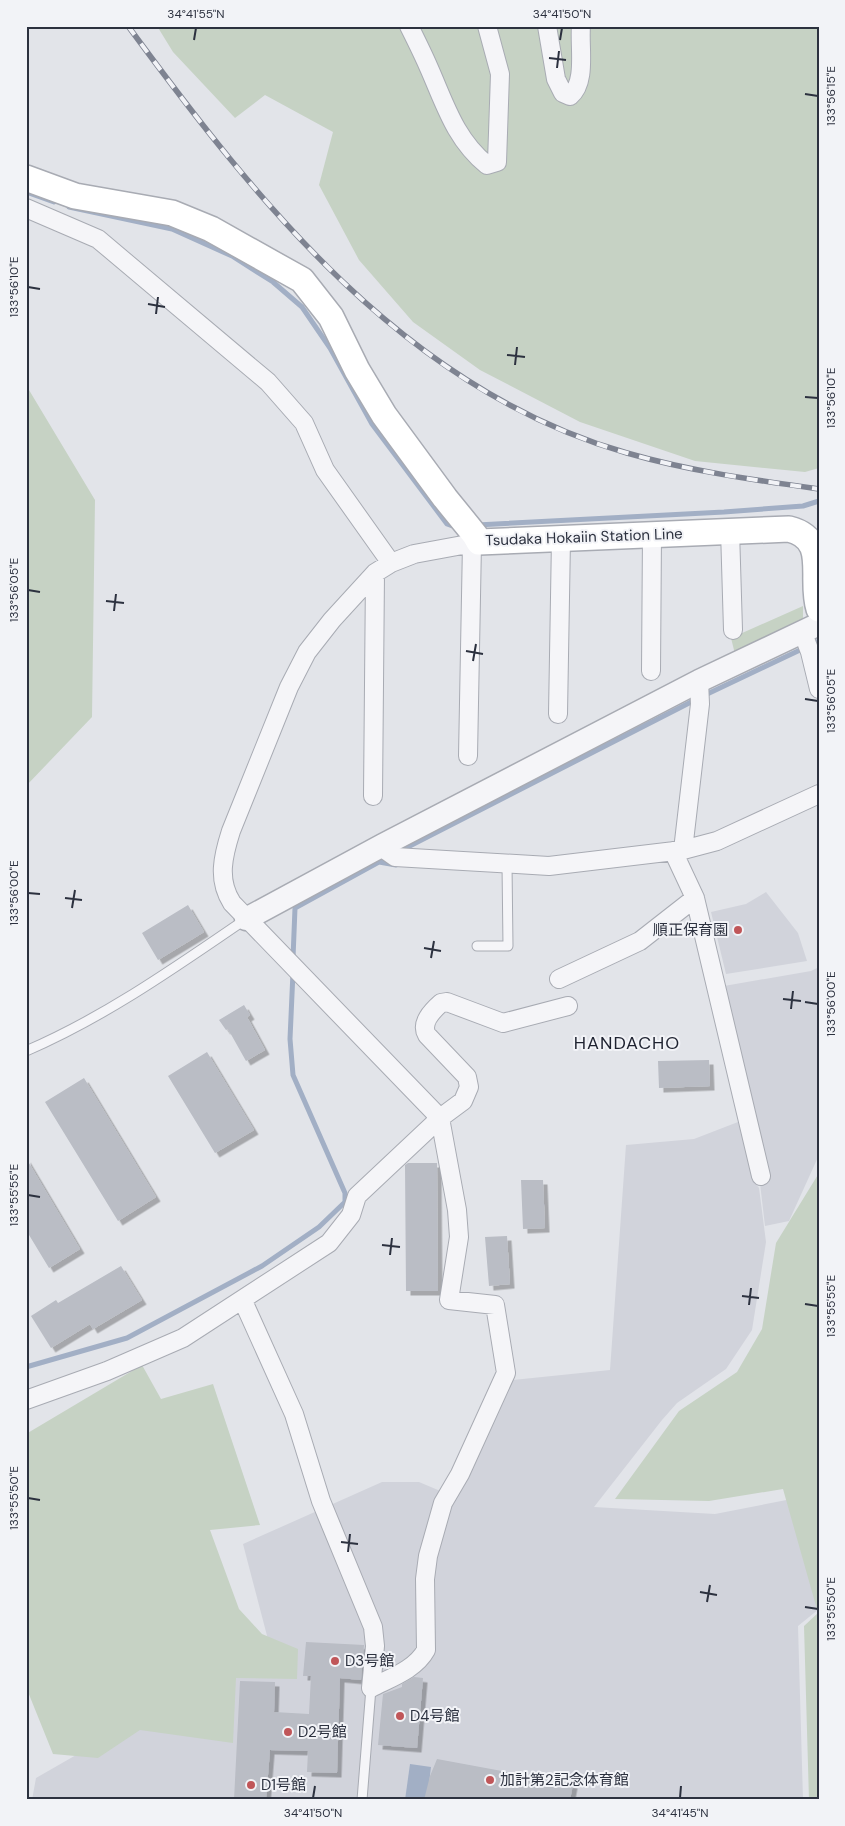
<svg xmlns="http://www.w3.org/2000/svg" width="845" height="1826" font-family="'DM Sans','Noto Sans JP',sans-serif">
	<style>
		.built { fill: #d1d3db }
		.green { fill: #c6d2c4 }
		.water { fill: #a2afc5 }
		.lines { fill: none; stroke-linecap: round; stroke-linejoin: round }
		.stream { stroke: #a2afc5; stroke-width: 5 }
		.building { fill: #babdc5; filter: url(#shadow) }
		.service-casing { stroke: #a8abb3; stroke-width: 11 }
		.minor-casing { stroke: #a8abb3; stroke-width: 20 }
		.tertiary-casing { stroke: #a8abb3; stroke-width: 25 }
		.secondary-casing { stroke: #a8abb3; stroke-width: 28 }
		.service { stroke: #f5f5f8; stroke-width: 9 }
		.minor { stroke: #f5f5f8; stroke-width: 18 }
		.tertiary { stroke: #f5f5f8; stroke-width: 22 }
		.secondary { stroke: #fff; stroke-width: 25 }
		.rail-casing { stroke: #7e8391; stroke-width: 5.5 }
		.rail { stroke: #f2f3f7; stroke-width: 4; stroke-dasharray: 11; stroke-linecap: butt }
		.ticks { fill: none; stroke: #2c313f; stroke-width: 2 }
		.poi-dot { fill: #c05659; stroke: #f2f3f7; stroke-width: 2 }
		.labels { text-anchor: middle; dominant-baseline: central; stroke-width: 4; stroke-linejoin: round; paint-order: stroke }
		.street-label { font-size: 15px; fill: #2c313f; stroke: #f2f3f7 }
		.poi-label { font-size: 15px; fill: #2c313f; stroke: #f2f3f7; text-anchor: start }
		.quarter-label { font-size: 18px; letter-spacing: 1px; fill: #1e2230; stroke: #f2f3f7 }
		.neatline { fill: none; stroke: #2c313f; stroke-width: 2 }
		.ticks-label { font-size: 12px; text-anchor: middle; fill: #2c313f }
	</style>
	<defs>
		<filter id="shadow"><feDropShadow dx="4.5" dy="4.5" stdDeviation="0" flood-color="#0004"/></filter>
	</defs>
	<rect width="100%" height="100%" fill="#e2e4e9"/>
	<path class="built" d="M766,892L798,933L807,961L726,974L711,912L746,904Z
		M819,967V1155L789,1221L765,1226L760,1183L769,1180L724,986L811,971Z
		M738,1122L756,1184L759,1188L766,1242L752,1330L726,1369L677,1403L662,1420L594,1507L715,1514L807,1496L819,1609L798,1626L803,1800H32L36,1778L205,1681L271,1651L243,1544L382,1482H419L457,1498L513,1380L610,1370L626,1145L694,1139Z"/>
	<path class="green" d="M157,26H819V468L805,472L695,461L580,422L480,370L413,322L359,260L319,185L333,132L265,95L235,118L173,52Z
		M26,385L95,500L92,717L26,786Z
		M803,606V621L735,654L731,638Z
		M819,1173V1800H809L804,1626L818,1613L783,1489L709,1501L615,1499L679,1411L737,1372L762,1329L776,1243Z
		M142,1365L161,1399L213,1384L260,1525L210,1530L239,1609L262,1634L298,1649L297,1679L236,1678L233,1743L140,1730L98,1758L53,1754L26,1687V1434Z"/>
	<path class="water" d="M410,1764L431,1767L427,1800H405Z"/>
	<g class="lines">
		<path class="stream" d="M26,192L54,202
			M69,207L172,229L232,256L273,282L302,307L330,348L372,424L447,524L458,528
			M477,525L724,512L803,506L819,501
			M703,696L819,641
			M398,852L695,700
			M379,862L396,865
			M293,958L295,908L388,857
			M26,1367L127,1338L262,1266L319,1227L345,1202V1193L293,1075L290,1039L293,972"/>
	</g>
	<path class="building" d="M188,905L204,932L158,960L142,933Z
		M244,1005L250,1015L247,1017L265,1050L246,1061L228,1029L226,1030L219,1020Z
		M207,1052L254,1130L215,1153L168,1076Z
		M709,1060L710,1086L659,1088L658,1061Z
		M84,1078L156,1197L118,1221L45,1102Z
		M26,1158L80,1249L49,1268L26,1230Z
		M408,1163H437L438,1291H406L405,1165Z
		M521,1180H543L545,1228L523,1229Z
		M507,1236L510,1284L489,1286L485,1237Z
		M121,1266L142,1300L93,1329L90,1324L51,1348L31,1316L56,1300L58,1303Z
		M306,1642L364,1645L361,1680L340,1678L337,1773L307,1772L308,1751L270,1750L266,1800H234L240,1681L275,1682L274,1712L309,1714L311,1676H303Z
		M414,1677L423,1678L417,1748L378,1745L383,1694L402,1687V1684Z
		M437,1759L573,1784L570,1800H424L430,1776Z"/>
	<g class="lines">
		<defs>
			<path id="service" d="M477,946H508L507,865
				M26,1051C105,1017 176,967 246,919
				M362,1800L371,1688"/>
			<path id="minor" d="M409,26C416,40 423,54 429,68C445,104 455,139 487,165L497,162L500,74L487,26
				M547,26L556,79L563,93L570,96C587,82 579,47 581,26
				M26,208L98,239L268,382L304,423L325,470L391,563
				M730,530L733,630
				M802,631L810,652L819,689
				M651,671L652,534
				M558,714L561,539
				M468,756L472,543
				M373,796L375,573
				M383,845L388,852L395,857L549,866L683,850L717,841L819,794
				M683,850L700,704L699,681
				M673,851L695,898L761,1176
				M559,979L640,941L695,898
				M243,1301L294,1414L321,1501L373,1627L375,1646L371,1688
				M26,1400L107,1371L183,1338L329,1243L351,1215L357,1196L440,1118L232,903C217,880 223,856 231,831L289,687L307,652L332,620L375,573L391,563L414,554L479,542
				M371,1688C390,1678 415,1670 426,1650L425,1579L428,1556L443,1503L460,1474L506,1373L495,1305L449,1300L459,1237L457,1210L440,1118L463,1101L469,1087L467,1077L427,1035C420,1023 432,1011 441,1003L447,1002L503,1023L568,1006"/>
			<path id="tertiary" d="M246,919L383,845L699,681L819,624"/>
			<path id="secondary" d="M26,178L75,196L172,213L211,229L302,280L331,317L357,370L384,415L445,498L475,535L479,542L789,529C830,539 809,578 819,609"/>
		</defs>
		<use href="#service" class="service-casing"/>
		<use href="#minor" class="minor-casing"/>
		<use href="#tertiary" class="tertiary-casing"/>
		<use href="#secondary" class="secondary-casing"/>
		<use href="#service" class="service"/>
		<use href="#minor" class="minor"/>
		<use href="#tertiary" class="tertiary"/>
		<use href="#secondary" class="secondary"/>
		<defs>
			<path id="rail" d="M128,26C258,203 406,390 627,453C689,471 754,480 819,489"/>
		</defs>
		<use href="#rail" class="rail-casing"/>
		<use href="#rail" class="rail"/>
	</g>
	<path class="ticks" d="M194,40L196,28M560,40L562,28M549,58L566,60M557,68L559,51M805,94L818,96M28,287L40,289M148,304L165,307M156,314L158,297M507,355L525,357M515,365L517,347M805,397L818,398M28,590L40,592M106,601L124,603M114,611L116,594M466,651L483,654M473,661L476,644M805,699L818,701M28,893L40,894M65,898L82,900M72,908L75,890M424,948L441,951M431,958L434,941M783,999L801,1001M805,1002L818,1004M791,1009L793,991M28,1195L40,1197M382,1245L400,1247M390,1255L392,1238M742,1296L759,1298M805,1304L818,1306M749,1305L751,1288M28,1498L40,1500M341,1542L358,1544M348,1552L350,1534M700,1592L717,1595M707,1602L710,1585M805,1607L818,1609M313,1798L315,1786M680,1798L681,1786"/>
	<g class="poi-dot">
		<circle cx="738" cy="930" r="5"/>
		<circle cx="335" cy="1661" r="5"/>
		<circle cx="400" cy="1716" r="5"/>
		<circle cx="288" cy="1732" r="5"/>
		<circle cx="490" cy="1780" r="5"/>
		<circle cx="251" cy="1785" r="5"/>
	</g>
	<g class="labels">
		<g class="street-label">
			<text transform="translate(584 537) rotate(-2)">Tsudaka Hokaiin Station Line</text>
		</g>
		<g class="poi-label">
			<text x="728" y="930" text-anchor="end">順正保育園</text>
			<text x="345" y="1661">D3号館</text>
			<text x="410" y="1716">D4号館</text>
			<text x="298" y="1732">D2号館</text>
			<text x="500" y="1780">加計第2記念体育館</text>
			<text x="261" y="1785">D1号館</text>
		</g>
		<g class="quarter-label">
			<text x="627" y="1043">HANDACHO</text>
		</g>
	</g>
	<rect width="845" height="1826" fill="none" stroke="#f2f3f7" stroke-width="55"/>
	<rect x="28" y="28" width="790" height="1770" class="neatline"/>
	<g class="ticks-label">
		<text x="196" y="18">34°41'55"N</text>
		<text x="562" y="18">34°41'50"N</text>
		<text transform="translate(831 96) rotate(-90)" y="4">133°56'15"E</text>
		<text transform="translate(14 287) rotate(-90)" y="4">133°56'10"E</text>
		<text transform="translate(831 398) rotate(-90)" y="4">133°56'10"E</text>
		<text transform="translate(14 590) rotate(-90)" y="4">133°56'05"E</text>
		<text transform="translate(831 701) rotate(-90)" y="4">133°56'05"E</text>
		<text transform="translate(14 893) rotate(-90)" y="4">133°56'00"E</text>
		<text transform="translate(831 1004) rotate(-90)" y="4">133°56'00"E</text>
		<text transform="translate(14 1195) rotate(-90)" y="4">133°55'55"E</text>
		<text transform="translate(831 1306) rotate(-90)" y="4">133°55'55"E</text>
		<text transform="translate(14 1498) rotate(-90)" y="4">133°55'50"E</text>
		<text transform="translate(831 1609) rotate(-90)" y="4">133°55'50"E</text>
		<text x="313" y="1817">34°41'50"N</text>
		<text x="680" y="1817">34°41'45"N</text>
	</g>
</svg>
